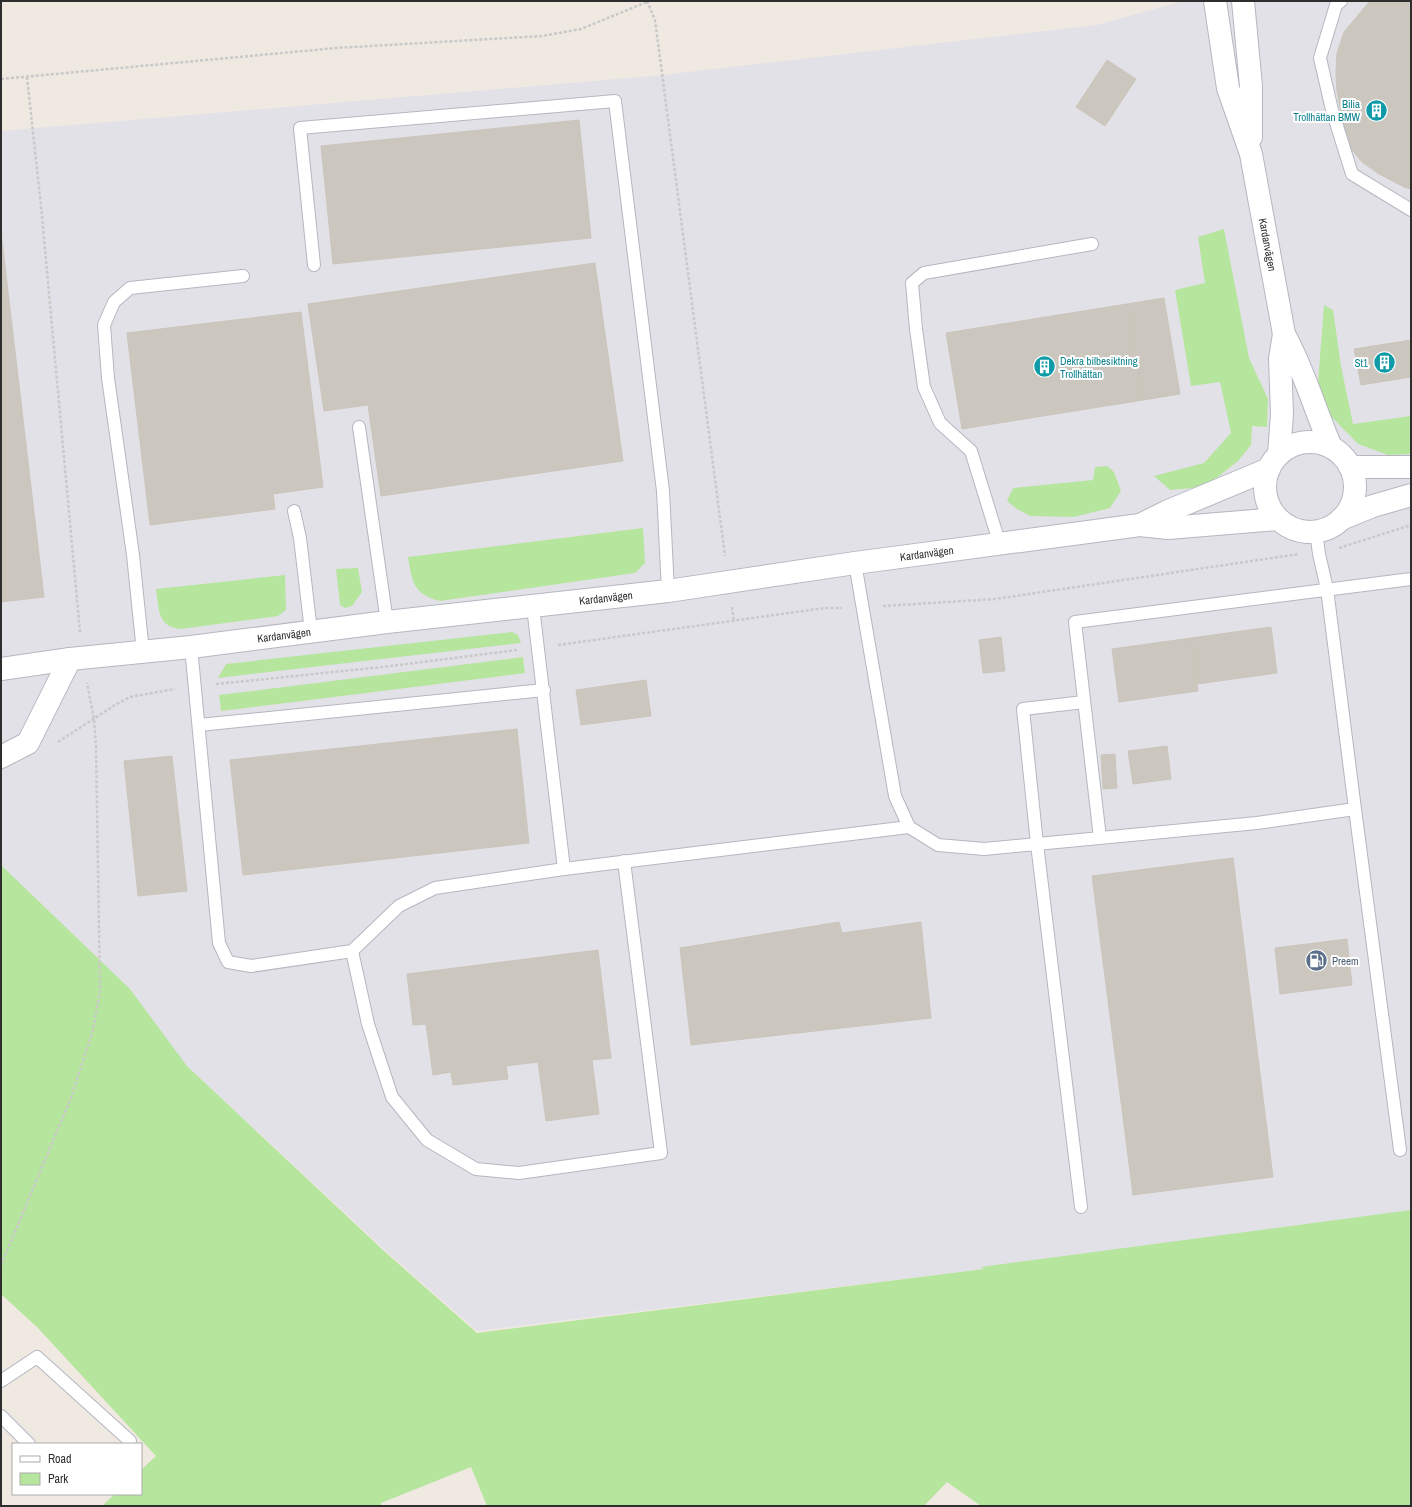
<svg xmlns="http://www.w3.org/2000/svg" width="1412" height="1507" font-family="'Archivo Narrow',sans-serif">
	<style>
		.industrial { fill: #e3e1e8 }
		.green { fill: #b6e59e }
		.building { fill: #cbc7bf; stroke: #cbc5ba }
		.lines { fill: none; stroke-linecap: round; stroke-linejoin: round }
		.service-casing { stroke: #b4b7c1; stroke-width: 14 }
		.tertiary-casing { stroke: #b4b7c1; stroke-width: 24 }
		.path { stroke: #c9c9c9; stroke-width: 2.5; stroke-dasharray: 3 2; stroke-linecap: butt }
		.service { stroke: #fff; stroke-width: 12 }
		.tertiary { stroke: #fff; stroke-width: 22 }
		.labels { text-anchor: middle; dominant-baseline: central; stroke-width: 4; stroke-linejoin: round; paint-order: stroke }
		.culture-label { font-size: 11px; fill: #0d838f; stroke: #fff; text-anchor: end }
		.street-label { font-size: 11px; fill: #2e2e2e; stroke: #fff }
		.service-label { font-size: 11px; fill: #4e5e75; stroke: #fff; text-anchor: start }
	</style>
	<rect width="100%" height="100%" fill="#efe9e1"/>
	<path class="industrial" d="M1183,1H1411V1212L984,1269L477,1331L386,1251L187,1066L112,976L1,865V131L653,76L1097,25Z"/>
	<path class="green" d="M1224,229L1249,358L1268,399L1267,427L1252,426L1251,445L1238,461L1205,487L1170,490L1154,476L1204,463L1231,433L1220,382L1191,386L1175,290L1205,283L1198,237Z
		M1324,305L1333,310L1341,366L1353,424L1411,416V454L1388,455L1358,444L1328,413L1318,382Z
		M1107,466L1114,472L1121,491L1110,508L1074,517L1030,516L1017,509L1007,501L1013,488L1093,480L1095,467Z
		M643,528L645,563L635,573L440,601C413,594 412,582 408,557Z
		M358,568L362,592L352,606L345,608L340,605L336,569Z
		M285,575L286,610L278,616L181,629C157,627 159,609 156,589Z
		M512,632L518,635L521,643L218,678L226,664Z
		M523,657L525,673L221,711L219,695Z
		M1,865L130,989L187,1066L384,1251L477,1333L984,1269L981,1267L1411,1210V1506H981L947,1482L924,1506H487L471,1467L381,1503V1506H102L115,1494H141V1470L156,1456L38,1328L1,1294Z"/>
	<path class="building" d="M1370,1H1411V189L1404,187L1379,174L1362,162L1349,146L1344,129L1337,91L1336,74L1337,53L1344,32Z
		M1107,60L1136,79L1105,126L1076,107Z
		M579,120L591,238L333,264L321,146Z
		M1,232L44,597L1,602Z
		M595,263L623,461L381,496L368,405L324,411L308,304Z
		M1164,298L1180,394L1143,400L1127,304Z
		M1127,304L1143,400L962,429L946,333Z
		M301,312L323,487L273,494L275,509L150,525L127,333Z
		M1411,340V377L1361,385L1354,349Z
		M1271,627L1277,673L1197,684L1191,638Z
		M1001,637L1005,671L983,673L979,640Z
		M1191,638L1198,691L1119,702L1112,649Z
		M646,680L651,716L581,725L576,690Z
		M517,729L529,843L243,875L230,760Z
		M1167,746L1171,779L1133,784L1128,751Z
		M1115,754L1117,788L1103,789L1101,755Z
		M172,756L187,891L138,896L124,761Z
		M1233,858L1273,1177L1133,1195L1092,876Z
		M839,922L842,933L921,922L931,1018L691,1045L680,948Z
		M1347,939L1352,985L1280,994L1275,948Z
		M598,950L611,1058L592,1060L599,1114L546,1121L538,1062L506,1066L508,1079L453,1085L451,1072L433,1075L426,1024L413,1025L407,974Z"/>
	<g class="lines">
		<defs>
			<path id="service" d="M1341,1L1336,5L1320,58L1332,110L1352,174L1411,210
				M314,265L300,128L615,101L663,491L668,591
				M359,427L387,622
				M294,511L300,538L311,631
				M1000,545L971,451L940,423L924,387L916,329L912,283L924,273L1092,244
				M191,647L219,943L228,962L251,966L352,951L399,906L435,888L564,869L533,607
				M143,652L133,555L108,378L104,325L114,302L130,288L243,276
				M199,725L544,690
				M1355,809L1400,1150
				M909,827L938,845L984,849L1257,823L1355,809L1327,589L1319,554L1316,531
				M1100,838L1075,622L1411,579
				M564,869L909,827L895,796L855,563
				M352,951L368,1024L392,1097L427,1140L476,1169L519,1173L661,1153L624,861
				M1081,1207L1037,844L1023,709L1084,702
				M1,1381L37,1357L130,1441
				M1,1416L29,1444"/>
			<g id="tertiary">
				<path id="s1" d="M1215,1L1228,88L1251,154L1284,334C1304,370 1315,410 1331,447"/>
				<path d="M1243,1L1251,86V137"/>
				<circle cx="1310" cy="487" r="45"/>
				<path d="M1279,454L1282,414L1280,359L1284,334"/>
				<path d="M1350,467H1411"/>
				<path d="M1341,519L1373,506L1411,495"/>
				<path d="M1140,525L1166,512L1269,469"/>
				<path id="s2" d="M1,669L70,659L191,647L387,622L668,591L855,563L1140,525L1168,528L1278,519"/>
				<path d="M1,757L28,743L70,659"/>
			</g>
		</defs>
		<use href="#service" class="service-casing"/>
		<use href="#tertiary" class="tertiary-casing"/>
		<path class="path" d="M647,1L655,20L725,556
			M27,77L41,206L80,632
			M1,79L336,48L542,36L581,29L647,2
			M1339,548L1411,525
			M883,606L995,599L1299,554
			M732,607L734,622
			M558,645L825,608H842
			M216,684L383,667L517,650
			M58,742L115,705L130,697L175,689
			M1,1265L71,1098L93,1030L100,991L96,747L94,719L87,683"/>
		<use href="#service" class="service"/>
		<use href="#tertiary" class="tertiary"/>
	</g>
	<defs>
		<symbol id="building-disc" viewBox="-11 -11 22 22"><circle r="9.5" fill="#0f9aa8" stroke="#fff"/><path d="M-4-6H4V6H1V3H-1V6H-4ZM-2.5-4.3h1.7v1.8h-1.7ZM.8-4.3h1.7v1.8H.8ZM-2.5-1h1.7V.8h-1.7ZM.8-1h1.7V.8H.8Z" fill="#fff"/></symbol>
		<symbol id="fuel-disc" viewBox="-11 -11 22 22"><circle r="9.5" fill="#5c6f8a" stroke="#fff"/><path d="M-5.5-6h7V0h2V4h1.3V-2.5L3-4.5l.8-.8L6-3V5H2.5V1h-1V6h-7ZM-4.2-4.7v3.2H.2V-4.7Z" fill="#fff"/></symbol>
	</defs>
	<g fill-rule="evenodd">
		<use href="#building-disc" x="1364" y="98" width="25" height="25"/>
		<use href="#building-disc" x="1372" y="350" width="25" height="25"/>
		<use href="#building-disc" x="1032" y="354" width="25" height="25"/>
		<use href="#fuel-disc" x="1304" y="948" width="25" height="25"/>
	</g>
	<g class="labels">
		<g class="culture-label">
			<text x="1360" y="104">Bilia<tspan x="1360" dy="13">Trollhättan BMW</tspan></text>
			<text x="1060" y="361" text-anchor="start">Dekra bilbesiktning<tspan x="1060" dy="13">Trollhättan</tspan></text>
			<text x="1368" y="363">St1</text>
		</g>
		<g class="street-label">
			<text stroke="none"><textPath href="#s1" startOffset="250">Kardanvägen</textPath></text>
			<text stroke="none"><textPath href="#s2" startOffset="933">Kardanvägen</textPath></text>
			<text stroke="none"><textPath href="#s2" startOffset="609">Kardanvägen</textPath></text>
			<text stroke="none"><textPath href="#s2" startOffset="285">Kardanvägen</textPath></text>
		</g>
		<g class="service-label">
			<text x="1332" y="961">Preem</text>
		</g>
	</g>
	<rect width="1412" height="1507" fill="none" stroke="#2e2e2e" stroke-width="4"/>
	<rect x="12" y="1443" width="130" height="52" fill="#ffffff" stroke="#ababab"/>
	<rect x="20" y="1456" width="20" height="6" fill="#ffffff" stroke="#ababab"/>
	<text x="48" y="1463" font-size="12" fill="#2e2e2e">Road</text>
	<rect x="20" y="1473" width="20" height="12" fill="#b6e59e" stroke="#ababab"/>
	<text x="48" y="1483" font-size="12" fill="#2e2e2e">Park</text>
</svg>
